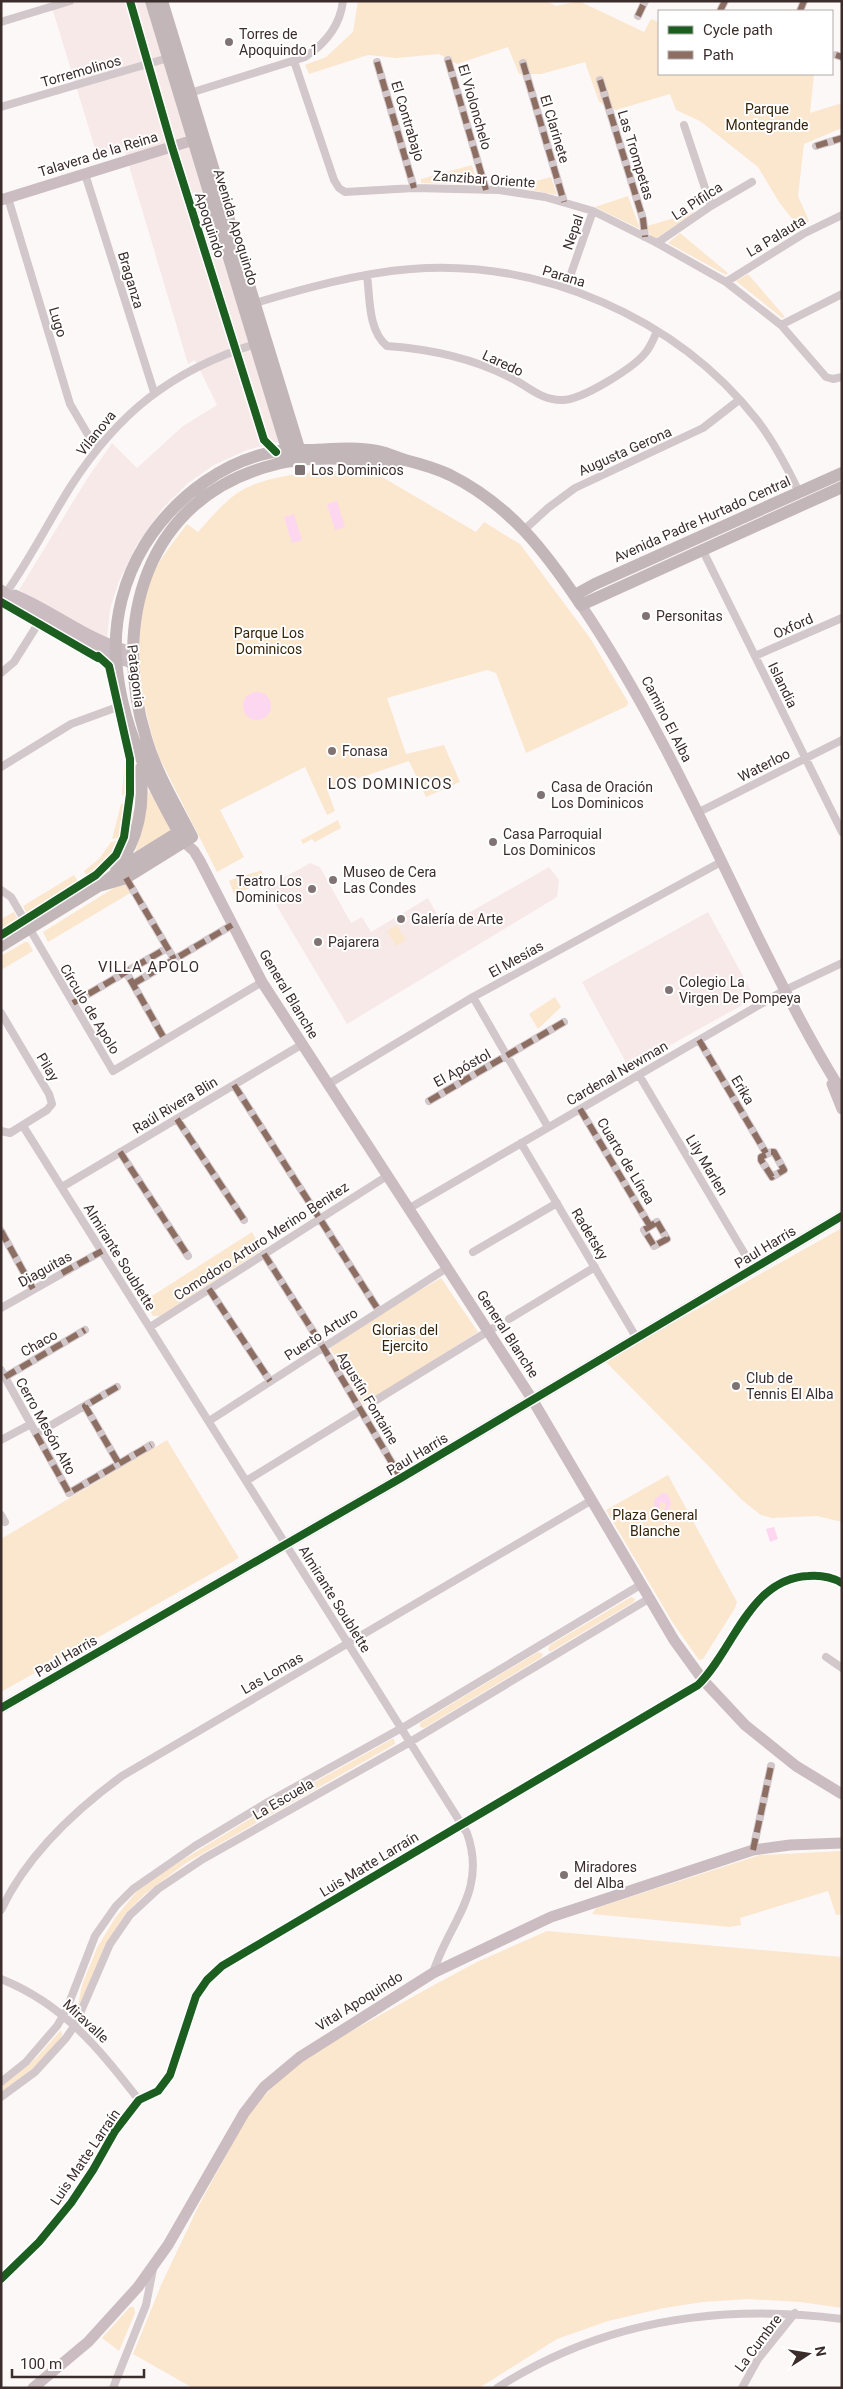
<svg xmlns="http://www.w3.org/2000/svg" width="843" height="2389" font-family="Roboto,sans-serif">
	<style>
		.built { fill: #f6e9e8 }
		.green { fill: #fbe6ce }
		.water { fill: #fdd7f0 }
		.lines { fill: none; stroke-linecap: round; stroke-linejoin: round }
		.street { stroke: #d2c7ca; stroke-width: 8 }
		.secondary { stroke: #cabcc0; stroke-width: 11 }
		.primary { stroke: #c3b6b9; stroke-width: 12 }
		.quiet { stroke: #8d6e63; stroke-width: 6; stroke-dasharray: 12 6; stroke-linecap: butt }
		.cycleway-casing { stroke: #fff; stroke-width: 11 }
		.cycleway { stroke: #1b5e20; stroke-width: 8 }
		.poi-dot { fill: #7f7473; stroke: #fff; stroke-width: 2 }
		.labels { text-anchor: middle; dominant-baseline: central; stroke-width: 4; stroke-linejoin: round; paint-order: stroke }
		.poi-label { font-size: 14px; fill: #3b2d2b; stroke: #fff; text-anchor: start }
		.street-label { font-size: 14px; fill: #3b2d2b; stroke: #fff }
		.park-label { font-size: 14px; fill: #372509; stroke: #fff }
		.neighbourhood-label { font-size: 15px; letter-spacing: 1px; fill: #3b2d2b; stroke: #fff }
	</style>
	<rect width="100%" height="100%" fill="#fdf8f8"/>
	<path class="built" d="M50,1H145L248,335L276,428L278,442L247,450L214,465L188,483L163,508L136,546L119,581L110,609L107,638L98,635L19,590L87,479L112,443L137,468L183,426L217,405L195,360L188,364L124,149L98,158Z
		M310,863L320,867L351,923L362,917L371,932L428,898L444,927L549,867L559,880L557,897L347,1024L266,888Z
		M708,912L755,998L629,1068L582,982Z"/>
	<path class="green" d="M358,1H547L556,6L579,1L644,32L651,19L659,22V74H814L810,113L842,103V128L804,144L798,196L809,221L800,229L779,202L758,167L700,121L676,110L670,94L616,110L599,102L585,62L541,74H519L508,47L457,64L439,54L397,58L368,55L309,74L305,65L326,57L353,32Z
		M472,165L478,185L421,183V179Z
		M551,177L557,195L521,188L520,185Z
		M628,196L640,229L595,207Z
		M698,211L655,239L650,235L647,226Z
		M680,233L728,273L726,275L668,243Z
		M748,274L785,317L782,318L736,281Z
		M370,470L476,532L484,522L520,544L590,638L628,702L627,706L526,753L496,673L487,670L387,698L406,754L444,745L460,782L426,797L409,761L327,789L335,811L327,815L305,767L220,810L244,857L217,872L159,757C141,705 130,642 147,588C154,565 173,543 187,524L198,532C209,520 222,504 236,494C269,471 331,471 370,470Z
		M118,716L136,774L138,791L131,794L134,796L122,795L125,759Z
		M149,790L172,830L136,851V850Z
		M121,804L130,806L134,812L130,835L112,839Z
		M338,820L341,828L315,842L312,839L303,844L301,840Z
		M127,838L116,863L94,882H90L84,871L99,859L111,842Z
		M261,870L265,879L235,896L229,881C240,875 250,875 261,870Z
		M74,875L82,888L59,902L56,898L52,901L53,905L35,917L28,916L23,906Z
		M125,881L132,892L48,942L43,932Z
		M14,912L19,921L18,927L1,937V919Z
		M397,925L406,940L396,946L387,931Z
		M25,942H28L33,951L1,970V956Z
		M555,997L561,1007L538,1029L529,1014Z
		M842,1228V1522L817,1516L772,1518L761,1515L743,1501L605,1361Z
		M252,1232L262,1250L160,1316H153L144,1301Z
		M441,1278L478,1332L363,1405L330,1348L388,1309Z
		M167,1440L239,1558L1,1692V1539Z
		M668,1475L737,1602L735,1608L703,1659L699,1660L673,1623L606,1510Z
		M631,1597L635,1599L634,1602L550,1652L548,1649L550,1645Z
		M538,1652L543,1654L542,1657L424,1728L420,1727V1723Z
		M392,1739H394L395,1744L186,1863L145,1894L127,1912L111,1936L81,2005H78L82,1985L97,1948L115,1918L137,1891L166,1870L268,1808Z
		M842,1851V1914L836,1915L828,1891L740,1918L741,1925L730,1927L592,1914L596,1908L760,1855Z
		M547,1931L842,1957V2308L800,2302L748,2299L703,2302L664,2308L608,2321L557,2339L479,2388H193L133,2354L162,2283L199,2205L248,2115L279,2079L314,2052L434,1985L477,1962Z
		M61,2030L62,2035C48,2059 24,2076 1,2092V2087L36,2058Z
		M130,2307H134L135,2313L119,2351L102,2338Z"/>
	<path class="water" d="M337,501L345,527L335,530L327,504Z
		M294,514L302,540L292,543L284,517Z
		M243 706a14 14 0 1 1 28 0a14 14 0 1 1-28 0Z
		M662,1493L667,1494C671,1500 672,1504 668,1510L664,1512L666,1504L660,1502V1512L654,1505V1500Z
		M774,1527L778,1539L770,1542L766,1529Z"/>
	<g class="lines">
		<path class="street" d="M720,11L725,1
			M800,11L804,1
			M638,16L645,1
			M1,22L70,1
			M836,55L842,57
			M448,60L486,190
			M294,61L334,180L339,188L345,192L414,188L499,190L545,197L593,211L657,243L726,282L781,325L826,377L833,379L842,377
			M377,62L414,188
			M523,63L564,202
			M600,80L643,219L645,237
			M190,93L305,57C325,44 340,26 343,1
			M1,107L168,58
			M684,125L711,206
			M816,146L842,138
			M85,174L154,392
			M8,198L70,404L87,433L100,445
			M657,243L711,206L752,182
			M367,275C370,298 368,331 387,346C429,349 472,358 509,377C527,385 540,400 561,400C581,401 635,367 646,352C651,346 654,338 657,331
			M726,282L803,234L842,215
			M566,288L593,211
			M252,304C302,289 359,273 411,269C541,259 676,317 757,420C774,442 787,467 799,492
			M781,325L842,294
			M525,529L548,508L575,488L703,428L739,400
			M702,549L842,832
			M6,593C30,559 49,521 71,486C118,413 172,370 255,344
			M755,656L842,618
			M1,673L14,662L41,619
			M1,767L71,724L123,705
			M697,813L842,740
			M126,878L174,959
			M1,890L11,897L113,1071L262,982
			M126,972L165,1040
			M133,984L232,925
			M473,997L548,1127
			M73,1003L167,948
			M1,1013L49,1094L52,1104L47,1110L10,1133L1,1131
			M699,1040L766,1153
			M639,1075L753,1268
			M234,1085L379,1311
			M327,1085L473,997L721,862
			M429,1101L564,1022
			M580,1109L650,1226
			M177,1119L244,1220
			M23,1126L467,1833C488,1892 448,1923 433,1973
			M521,1143L636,1337
			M120,1152L188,1256
			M771,1152H774L784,1170L772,1177L761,1160V1157Z
			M62,1187L301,1045
			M408,1209L785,990L842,963
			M657,1222L667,1239L654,1246L644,1230Z
			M1,1231L33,1289
			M473,1252L557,1203
			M264,1254L323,1347L401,1478
			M209,1289L270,1381
			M1,1308L102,1251
			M509,1319L595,1267
			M150,1327L387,1176
			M1,1370L69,1493L151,1445
			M5,1377L85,1330
			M373,1402L495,1327
			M85,1406L119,1464
			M209,1421L447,1268
			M36,1434L117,1387
			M1,1440L31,1424
			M246,1481L355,1414
			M1,1515L5,1522
			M826,1657L842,1668
			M753,1850L771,1766
			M1,1910C27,1855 74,1811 122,1776L592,1500
			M1,1979C64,2004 99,2049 139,2100
			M1,2082L26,2062L57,2026L66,2011L95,1936L116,1906L133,1889L195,1846L268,1802L409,1724L642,1584
			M1,2097L35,2072L66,2038L75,2025L110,1944L130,1915L158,1889L203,1859L405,1745L650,1598
			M1,2279L39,2242L71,2203L93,2170L115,2131L139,2100L158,2091L170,2075L196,1996L207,1980L222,1966L698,1685C734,1650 749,1579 808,1576C820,1575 832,1577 842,1583
			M113,2388L146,2305L153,2269
			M497,2388C603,2320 719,2303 842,2319
			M742,2388L758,2359L795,2313"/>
		<path class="secondary" d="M1,200L200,138
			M1,590C8,594 12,601 19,605C53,627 93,652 132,663
			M15,595C55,612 89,641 132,652
			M581,605C652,710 704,826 759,939C785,991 811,1043 842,1092
			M184,842L194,851L200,861L262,982L532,1399L674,1640L703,1680L745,1725L796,1766L842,1794
			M832,1084L842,1109
			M1,1708L401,1478L842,1216
			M33,2388L88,2342L138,2287L168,2245L244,2113L264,2087L300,2057L433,1973L551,1917L753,1850L790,1845L842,1843"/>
		<path class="primary" d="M151,1L290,459
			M162,1L302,458
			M575,595L595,584L842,473
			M184,842C151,783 119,725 116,656C114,618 124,579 144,546C174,497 229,455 288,450C296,450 305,450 313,450C335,449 356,447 377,451C387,453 396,457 405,460C421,464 435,468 450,475C510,505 545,551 581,605L842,487
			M116,868C139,841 145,802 140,769
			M99,886L126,878L192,837C176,805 156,773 146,738C111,623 145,498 273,465C297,458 324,458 348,459C369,460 379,463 401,461
			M1,946L99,886L135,859L185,828"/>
		<path class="quiet" d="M720,11L725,1
			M800,11L804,1
			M638,16L645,1
			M836,55L842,57
			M448,60L486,190
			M377,62L414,188
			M523,63L564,202
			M600,80L643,219L645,237
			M816,146L842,138
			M126,878L174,959
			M130,979L165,1040
			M133,984L232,925
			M73,1003L167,948
			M699,1040L766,1153
			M234,1085L379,1311
			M429,1101L564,1022
			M580,1109L650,1226
			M177,1119L244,1220
			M120,1152L188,1256
			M771,1152H774L784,1170L772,1177L761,1160V1157Z
			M657,1222L667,1239L654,1246L644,1230Z
			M1,1231L33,1289
			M264,1254L323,1347L401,1478
			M62,1273L102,1251
			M209,1289L270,1381
			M5,1377L85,1330
			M117,1387L85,1406L119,1464
			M36,1434L69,1493L151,1445
			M753,1850L771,1766"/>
		<defs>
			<path id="cycleway" d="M130,1L172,147L264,440L276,452
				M1,602L98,658
				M1,935L96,875L116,855L124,837L130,794V759L109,666L98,656
				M1,1708L401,1478L842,1216
				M1,2279L39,2242L71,2203L93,2170L115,2131L139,2100L158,2091L170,2075L196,1996L207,1980L222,1966L698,1685C734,1650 749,1579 808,1576C820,1575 832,1577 842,1583"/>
		</defs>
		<use href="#cycleway" class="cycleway-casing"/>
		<use href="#cycleway" class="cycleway"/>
	</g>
	<g class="poi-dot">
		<circle cx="229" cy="42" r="5"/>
		<rect x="294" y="464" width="12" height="12" rx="2.5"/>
		<circle cx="646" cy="616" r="5"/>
		<circle cx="332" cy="751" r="5"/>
		<circle cx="541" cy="795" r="5"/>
		<circle cx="493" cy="842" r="5"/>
		<circle cx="333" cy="880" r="5"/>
		<circle cx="312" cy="889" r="5"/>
		<circle cx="401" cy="919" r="5"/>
		<circle cx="318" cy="942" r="5"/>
		<circle cx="669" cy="990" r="5"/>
		<circle cx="736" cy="1386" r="5"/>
		<circle cx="564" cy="1875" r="5"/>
	</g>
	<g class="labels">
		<g class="poi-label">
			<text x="239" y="34">Torres de<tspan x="239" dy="16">Apoquindo 1</tspan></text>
			<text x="311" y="470">Los Dominicos</text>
			<text x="656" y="616">Personitas</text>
			<text x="342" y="751">Fonasa</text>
			<text x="551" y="787">Casa de Oración<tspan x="551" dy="16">Los Dominicos</tspan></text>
			<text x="503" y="834">Casa Parroquial<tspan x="503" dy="16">Los Dominicos</tspan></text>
			<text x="343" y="872">Museo de Cera<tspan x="343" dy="16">Las Condes</tspan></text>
			<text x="302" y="881" text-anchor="end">Teatro Los<tspan x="302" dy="16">Dominicos</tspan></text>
			<text x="411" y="919">Galería de Arte</text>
			<text x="328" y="942">Pajarera</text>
			<text x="679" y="982">Colegio La<tspan x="679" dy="16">Virgen De Pompeya</tspan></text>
			<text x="746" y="1378">Club de<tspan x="746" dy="16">Tennis El Alba</tspan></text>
			<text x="574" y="1867">Miradores<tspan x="574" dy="16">del Alba</tspan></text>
		</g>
		<g class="street-label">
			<text transform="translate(81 71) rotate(-16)">Torremolinos</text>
			<text transform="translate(475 107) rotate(74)">El Violonchelo</text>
			<text transform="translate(408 121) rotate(73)">El Contrabajo</text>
			<text transform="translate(555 129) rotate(73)">El Clarinete</text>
			<text transform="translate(98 154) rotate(-17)">Talavera de la Reina</text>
			<text transform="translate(636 155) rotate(73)">Las Trompetas</text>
			<text transform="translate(484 179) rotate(4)">Zanzibar Oriente</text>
			<text transform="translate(697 201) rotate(-33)">La Pifilca</text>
			<text transform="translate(210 225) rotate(72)">Apoquindo</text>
			<text transform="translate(236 227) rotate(73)">Avenida Apoquindo</text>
			<text transform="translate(573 232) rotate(-71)">Nepal</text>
			<text transform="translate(776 236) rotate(-31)">La Palauta</text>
			<text transform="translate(564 276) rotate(17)">Parana</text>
			<text transform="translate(131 280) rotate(73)">Braganza</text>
			<text transform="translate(58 322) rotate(73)">Lugo</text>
			<text transform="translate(503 363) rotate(25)">Laredo</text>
			<text transform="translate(96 433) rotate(-51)">Vilanova</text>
			<text transform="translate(625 451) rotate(-24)">Augusta Gerona</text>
			<text transform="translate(702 519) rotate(-24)">Avenida Padre Hurtado Central</text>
			<text transform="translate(793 626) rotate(-24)">Oxford</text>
			<text transform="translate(136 676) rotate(83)">Patagonia</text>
			<text transform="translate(783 685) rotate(64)">Islandia</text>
			<text transform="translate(667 719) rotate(63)">Camino El Alba</text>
			<text transform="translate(764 765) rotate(-27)">Waterloo</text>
			<text transform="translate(516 959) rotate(-29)">El Mesías</text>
			<text transform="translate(289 994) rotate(59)">General Blanche</text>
			<text transform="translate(90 1009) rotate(59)">Círculo de Apolo</text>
			<text transform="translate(48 1067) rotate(59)">Pilay</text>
			<text transform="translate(462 1068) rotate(-29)">El Apóstol</text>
			<text transform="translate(617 1073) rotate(-30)">Cardenal Newman</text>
			<text transform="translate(743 1090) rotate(59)">Erika</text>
			<text transform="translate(175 1105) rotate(-31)">Raúl Rivera Blin</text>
			<text transform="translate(626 1161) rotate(59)">Cuarto de Línea</text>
			<text transform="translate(707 1165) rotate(59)">Lily Marlen</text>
			<text transform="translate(590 1234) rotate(59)">Radetsky</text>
			<text transform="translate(261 1241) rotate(-33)">Comodoro Arturo Merino Benitez</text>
			<text transform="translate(765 1247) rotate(-31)">Paul Harris</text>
			<text transform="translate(120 1257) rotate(58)">Almirante Soublette</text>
			<text transform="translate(45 1269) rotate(-29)">Diaguitas</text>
			<text transform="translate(321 1334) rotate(-33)">Puerto Arturo</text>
			<text transform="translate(508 1334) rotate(57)">General Blanche</text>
			<text transform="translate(39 1343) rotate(-30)">Chaco</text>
			<text transform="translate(368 1398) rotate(59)">Agustín Fontaine</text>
			<text transform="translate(46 1426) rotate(61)">Cerro Mesón Alto</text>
			<text transform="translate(417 1454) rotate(-31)">Paul Harris</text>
			<text transform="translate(335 1599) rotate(58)">Almirante Soublette</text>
			<text transform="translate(66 1656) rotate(-30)">Paul Harris</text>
			<text transform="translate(272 1673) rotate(-30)">Las Lomas</text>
			<text transform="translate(283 1799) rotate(-30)">La Escuela</text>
			<text transform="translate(369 1864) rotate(-31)">Luis Matte Larraín</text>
			<text transform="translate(359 2001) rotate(-32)">Vital Apoquindo</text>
			<text transform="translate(86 2021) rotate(43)">Miravalle</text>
			<text transform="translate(85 2157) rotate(-56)">Luis Matte Larraín</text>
			<text transform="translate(758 2343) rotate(-53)">La Cumbre</text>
		</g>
		<g class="park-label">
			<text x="767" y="109">Parque<tspan x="767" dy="16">Montegrande</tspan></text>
			<text x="269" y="633">Parque Los<tspan x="269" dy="16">Dominicos</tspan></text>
			<text x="405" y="1330">Glorias del<tspan x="405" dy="16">Ejercito</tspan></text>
			<text x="655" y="1515">Plaza General<tspan x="655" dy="16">Blanche</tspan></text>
		</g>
		<g class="neighbourhood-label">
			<text x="390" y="784">LOS DOMINICOS</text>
			<text x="149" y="967">VILLA APOLO</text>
		</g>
	</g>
	<rect width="843" height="2389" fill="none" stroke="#3b2d2b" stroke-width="5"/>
	<rect x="658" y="10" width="175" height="65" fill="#ffffff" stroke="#b1abaa"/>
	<rect x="668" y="26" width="25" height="8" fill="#1b5e20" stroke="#b1abaa"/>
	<text x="703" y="35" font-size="15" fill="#3b2d2b">Cycle path</text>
	<rect x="668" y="51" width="25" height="8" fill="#8d6e63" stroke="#b1abaa"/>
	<text x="703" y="60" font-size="15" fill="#3b2d2b">Path</text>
	<g transform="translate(808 2354) rotate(78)" stroke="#ffffff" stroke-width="4" paint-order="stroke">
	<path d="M0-4L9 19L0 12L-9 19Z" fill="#3b2d2b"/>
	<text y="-8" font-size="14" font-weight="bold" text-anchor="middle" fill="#3b2d2b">N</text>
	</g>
	<path d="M12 2369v8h132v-8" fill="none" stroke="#3b2d2b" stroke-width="2.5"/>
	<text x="20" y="2369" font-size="15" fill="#3b2d2b" stroke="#ffffff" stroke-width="4" paint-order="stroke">100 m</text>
</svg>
